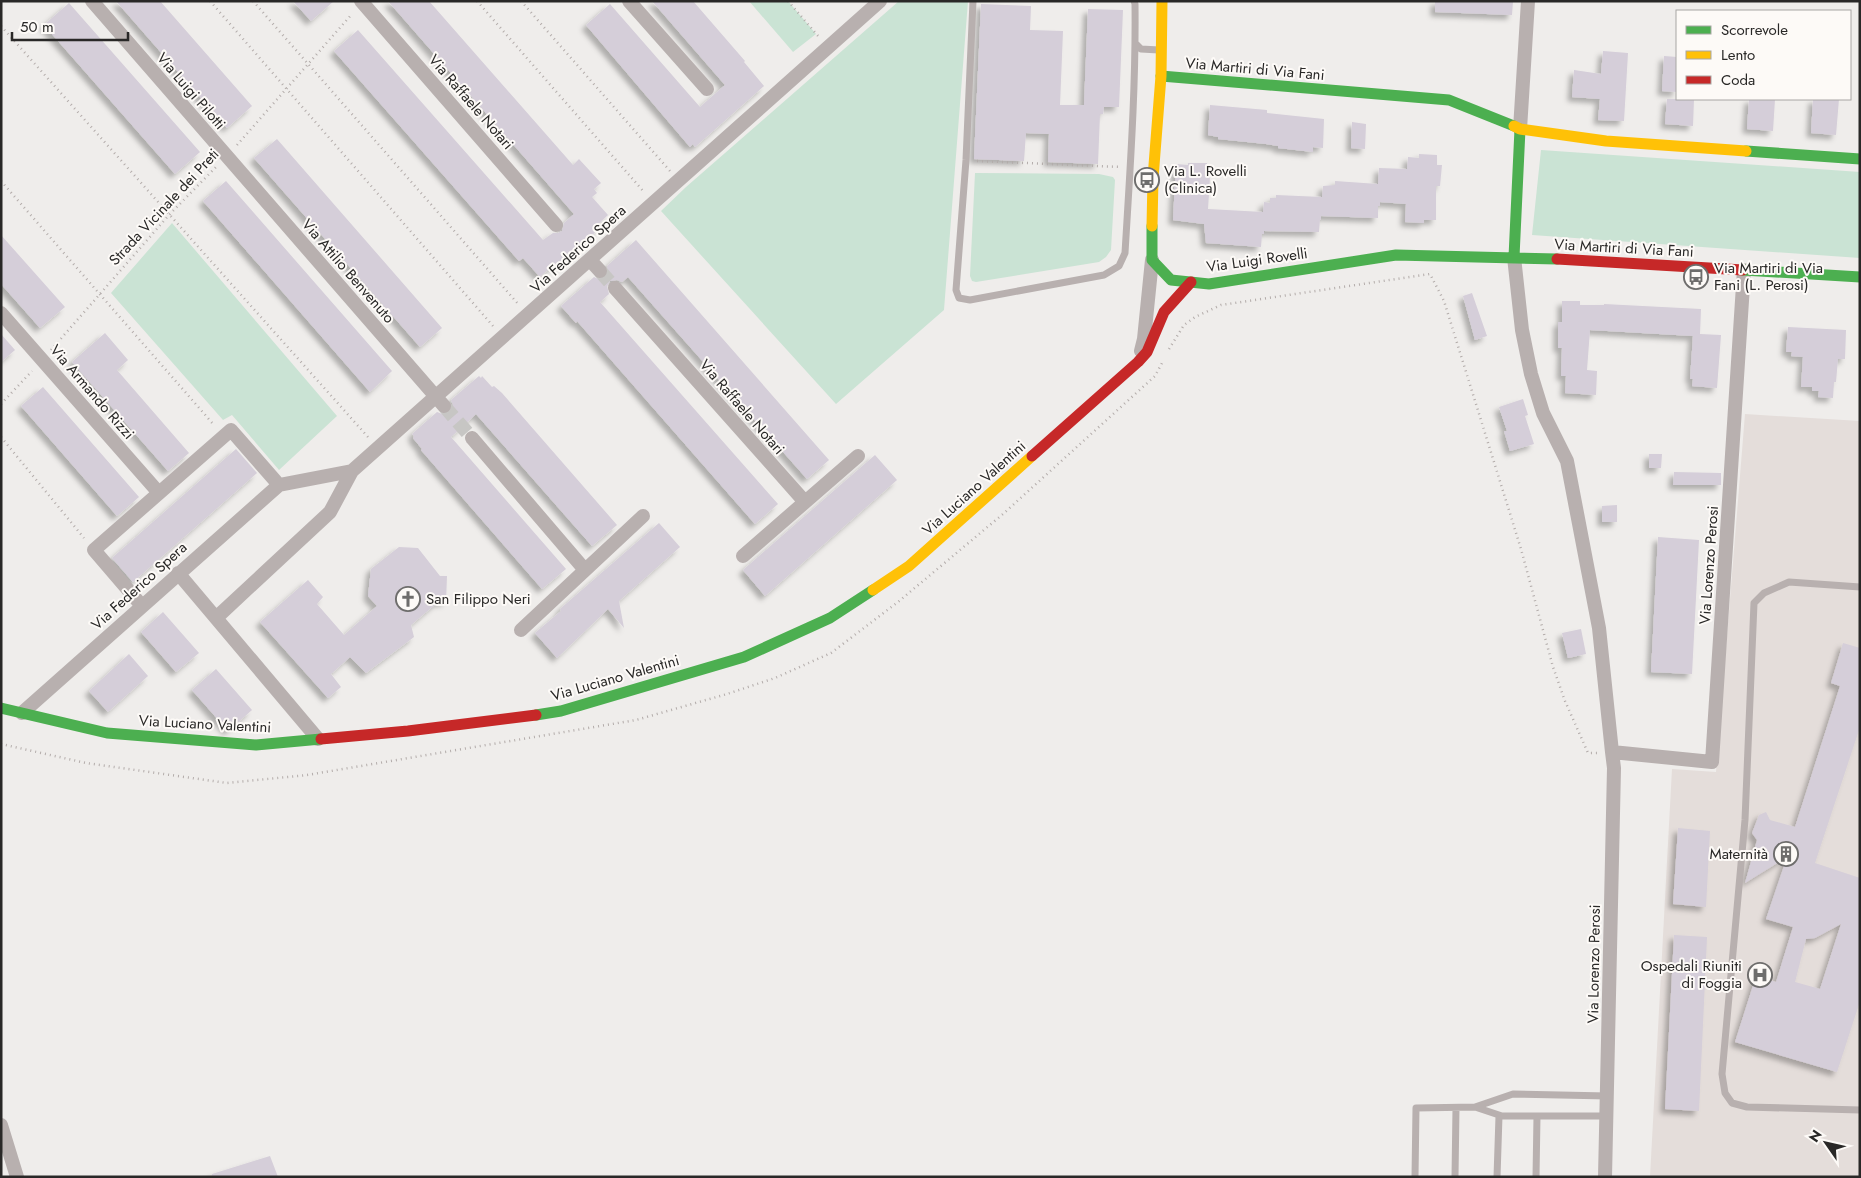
<svg xmlns="http://www.w3.org/2000/svg" width="1861" height="1178" font-family="Jost,sans-serif">
	<style>
		.built { fill: #e4ddda }
		.green { fill: #cae3d4 }
		.building { fill: #d5ced9; fill-rule: evenodd; filter: url(#shadow) }
		.lines { fill: none; stroke-linecap: round; stroke-linejoin: round }
		.street-tunnel { stroke: #c7c6c4; stroke-width: 14; stroke-dasharray: 14 7; stroke-linecap: butt }
		.path { stroke: #b3acaa; stroke-width: 2.5; stroke-dasharray: 1 4; stroke-linecap: butt }
		.lane { stroke: #b8b0af; stroke-width: 7 }
		.street { stroke: #b8b0af; stroke-width: 14 }
		.fast { stroke: #4caf50; stroke-width: 11 }
		.slow { stroke: #ffc107; stroke-width: 11 }
		.jam { stroke: #c62828; stroke-width: 11 }
		.labels { text-anchor: middle; dominant-baseline: central; stroke-width: 4; stroke-linejoin: round; paint-order: stroke }
		.street-label { font-size: 15px; fill: #292827; stroke: #fdfaf7 }
		.poi-label { font-size: 15px; fill: #292827; stroke: #fdfaf7; text-anchor: start }
	</style>
	<defs>
		<filter id="shadow"><feDropShadow dx="-4.5" dy="4.5" stdDeviation="2.5" flood-color="#0004"/></filter>
	</defs>
	<rect width="100%" height="100%" fill="#efedeb"/>
	<path class="built" d="M1745,414L1860,421V1177H1650L1672,769L1716,772Z"/>
	<path class="green" d="M749,1H788L816,34L793,52Z
		M899,1H968L944,310L836,404L661,211L686,187Z
		M1541,150L1860,172V258L1532,235Z
		M975,173L1099,174L1113,177L1115,180L1111,250L1106,257L1099,262L976,282L972,281L970,276Z
		M172,223L337,416L279,470L232,415L223,420L111,293Z"/>
	<path class="building" d="M116,1H160L252,106L227,128Z
		M293,1H334L311,21Z
		M388,1H429L573,165L579,159L601,183L594,189L597,193L592,197L608,215L596,226L599,229L555,267L553,265L540,277L523,258L519,261L334,51L358,30L543,240L553,233H558L562,231L564,223L574,214Z
		M652,1H693L745,61L744,62L764,86L695,147L693,144L690,147L586,25L610,4L700,107L725,85Z
		M1435,1H1513L1512,15L1435,12Z
		M69,3L200,152L175,174L44,25Z
		M981,4L1031,6L1030,30L1063,31L1060,105H1084L1088,9L1123,10L1119,107H1104L1103,114H1100L1098,164L1048,162L1049,134L1026,133L1024,161L974,159Z
		M1603,51L1628,53L1624,121L1598,120L1600,99L1572,97L1574,70L1601,74Z
		M1664,56L1677,57V92L1662,91Z
		M1667,99H1694L1693,126L1665,124Z
		M1749,99H1775L1773,131L1747,129Z
		M1813,99H1839L1836,135L1811,133Z
		M1210,105L1267,110V113L1324,119L1323,148L1313,147V152L1278,148V146L1266,144L1218,139V137L1208,135Z
		M1352,122L1366,124L1365,149L1351,148Z
		M277,139L442,328L420,347L254,158Z
		M1419,154L1437,155V165H1442L1440,186H1436V220H1424V223L1405,222L1406,204L1380,202V206H1378V218L1321,216V220L1320,219L1319,232L1264,231V234H1262L1261,247L1206,243L1204,224L1173,220L1176,164L1188,165V163H1207L1206,177H1210L1208,209L1263,212L1264,202L1270,203V198H1276V195L1322,197L1323,186L1335,185V181L1378,184L1379,168L1407,169L1408,157L1419,158Z
		M226,181L392,371L370,392L203,201Z
		M1,235L65,307L40,328L1,284Z
		M636,240L829,460L807,479L628,277L622,282L617,280L610,281L607,286L609,294L600,302L778,504L755,524L577,321L576,323L561,306L594,277L598,279L605,278L608,273L607,266Z
		M1472,293L1487,336L1475,340L1463,296Z
		M1562,301H1580V305H1604V304L1701,309L1700,334L1721,335L1717,388L1692,386L1693,379H1690L1693,336L1590,330L1587,370L1597,371L1596,395L1565,393L1566,376H1561L1562,348H1558V322H1562Z
		M1788,327L1846,330L1845,359H1838L1836,382H1834L1833,398L1818,397L1819,391H1812V387H1801L1803,357L1791,356L1792,352H1786Z
		M105,333L128,360L117,370L189,453L168,471L72,362Z
		M1,334L15,350L1,362Z
		M479,376L481,378L482,376L492,387L494,386L502,393L617,525L592,546L476,414L451,437L566,569L542,589L421,450L422,449L413,438L414,436L412,434L437,412L445,415L450,412L453,405L451,400Z
		M43,387L139,497L117,516L21,406Z
		M1523,399L1528,415L1525,416L1534,444L1510,451L1504,431H1507L1499,407Z
		M236,449L257,473L133,582L112,558Z
		M1649,454H1662L1661,468H1649Z
		M875,455L897,480L765,596L743,570Z
		M1674,472L1721,473V485H1673Z
		M1617,505V522H1602V506Z
		M659,523L680,547L619,601L624,628L608,609L557,658L535,633L561,611L560,609Z
		M1658,537L1699,540L1692,674L1651,672Z
		M399,547L418,548L440,576H447L446,602H438L411,625L414,637L366,673L350,657L331,674L341,687L328,698L260,622L308,580L323,597L317,604L344,635L377,606L368,596L371,569Z
		M163,612L199,653L176,672L141,632Z
		M1581,629L1586,654L1568,658L1562,633Z
		M1843,643L1860,648V727L1815,863L1860,878V1001L1837,1072L1735,1042L1756,976L1776,982L1793,927L1766,919L1787,857L1745,883L1757,840L1752,833L1759,815L1766,812L1770,820L1795,827L1840,686L1831,683ZM1841,924L1820,989L1795,982L1806,939L1815,938Z
		M129,654L148,676L108,712L89,691Z
		M216,669L252,710L228,731L192,690Z
		M1678,828L1710,831L1706,907L1673,904Z
		M1674,935L1707,937L1699,1111L1665,1109Z
		M270,1156L278,1177H212V1174Z"/>
	<g class="lines">
		<path class="street-tunnel" d="M600,271L615,288
			M444,406L472,438"/>
		<path class="path" d="M210,1L493,326
			M253,1L519,305
			M477,1L644,192
			M521,1L670,171
			M788,1L819,37
			M1,26L368,437
			M237,145L352,14
			M977,161L1121,167
			M1,181L214,425
			M1169,349L1184,325L1195,317L1221,305L1430,274L1444,301L1521,549L1553,667L1565,701L1588,753H1598
			M51,350L169,215L218,165
			M1,404L32,371
			M1,437L84,538
			M1,744L86,763L227,783L307,775L636,720L727,694L775,678L831,653L898,602L1003,514L1155,376L1162,363"/>
		<path class="lane" d="M973,1L966,160L956,290L959,298L970,300L1104,275L1119,266L1125,253C1130,170 1136,87 1135,4L1134,1
			M1136,44L1141,49L1159,50
			M1860,587L1789,582L1764,593L1754,603L1745,820L1722,1074L1725,1093L1732,1103L1747,1107L1860,1110
			M1475,1107L1513,1094L1608,1096
			M1415,1177L1416,1108L1475,1107L1502,1116H1607
			M1455,1177L1456,1108
			M1497,1177L1499,1116
			M1536,1177L1537,1116"/>
		<path class="street" d="M92,1L444,406
			M361,1L556,225
			M629,1L707,89
			M1520,129L1528,1
			M1514,257L1522,330L1531,374L1543,413L1567,461L1599,628L1612,752L1614,768L1605,1177
			M590,260L600,271
			M615,288L805,502
			M1,313L159,493
			M1141,351L1144,339L1152,260
			M472,438L585,570
			M743,556L858,456
			M178,573L318,739
			M142,606L94,550L231,430L279,485
			M216,618L330,512L352,471
			M521,630L643,516
			M22,713L279,485L352,471L880,1
			M1612,752L1712,762L1744,270
			M1,1125L17,1177"/>
		<path class="fast" d="M1161,76L1449,100L1514,126
			M1746,151L1860,159
			M1152,226V260L1171,280L1209,284L1396,255L1557,259
			M1514,257L1520,129
			M1743,270L1860,277
			M1,708L107,733L256,745L321,739
			M536,715L561,711L744,657L830,618L873,590"/>
		<path class="slow" d="M1514,126L1520,129L1606,141L1746,151
			M1152,226L1153,178L1161,76L1162,1
			M873,590L909,566L1032,456"/>
		<path class="jam" d="M1557,259L1743,270
			M1032,456L1138,362L1147,352L1164,312L1191,282
			M321,739L408,731L536,715"/>
	</g>
	<defs>
		<symbol id="bus-ring" viewBox="-11 -11 22 22"><circle r="9.5" fill="#fdfaf7" stroke="#6e6d6c" stroke-width="1.5"/><path d="M-5-6H5V4H4V6H2V4H-2V6H-4V4H-5ZM-3.5-4V0h7V-4ZM-3.5 1.2v1.5H-2V1.2ZM2 1.2v1.5H3.5V1.2Z" fill="#6e6d6c"/></symbol>
		<symbol id="church-ring" viewBox="-11 -11 22 22"><circle r="9.5" fill="#fdfaf7" stroke="#6e6d6c" stroke-width="1.5"/><path d="M-1.2-6h2.4v3.5h3.3v2.4h-3.3V6h-2.4V-.1h-3.3v-2.4h3.3Z" fill="#6e6d6c"/></symbol>
		<symbol id="building-ring" viewBox="-11 -11 22 22"><circle r="9.5" fill="#fdfaf7" stroke="#6e6d6c" stroke-width="1.5"/><path d="M-4-6H4V6H1V3H-1V6H-4ZM-2.5-4.3h1.7v1.8h-1.7ZM.8-4.3h1.7v1.8H.8ZM-2.5-1h1.7V.8h-1.7ZM.8-1h1.7V.8H.8Z" fill="#6e6d6c"/></symbol>
		<symbol id="hospital-ring" viewBox="-11 -11 22 22"><circle r="9.5" fill="#fdfaf7" stroke="#6e6d6c" stroke-width="1.5"/><path d="M-5-5h3v3.5h4V-5h3V5h-3V1.5h-4V5h-3Z" fill="#6e6d6c"/></symbol>
	</defs>
	<g fill-rule="evenodd">
		<use href="#bus-ring" x="1133" y="166" width="28" height="28"/>
		<use href="#bus-ring" x="1682" y="263" width="28" height="28"/>
		<use href="#church-ring" x="394" y="585" width="28" height="28"/>
		<use href="#building-ring" x="1772" y="840" width="28" height="28"/>
		<use href="#hospital-ring" x="1746" y="961" width="28" height="28"/>
	</g>
	<g class="labels">
		<g class="street-label">
			<text transform="translate(1255 69) rotate(5)">Via Martiri di Via Fani</text>
			<text transform="translate(191 91) rotate(49)">Via Luigi Pilotti</text>
			<text transform="translate(471 102) rotate(49)">Via Raffaele Notari</text>
			<text transform="translate(164 207) rotate(-47)">Strada Vicinale dei Preti</text>
			<text transform="translate(1624 248) rotate(3)">Via Martiri di Via Fani</text>
			<text transform="translate(578 249) rotate(-42)">Via Federico Spera</text>
			<text transform="translate(1257 260) rotate(-8)">Via Luigi Rovelli</text>
			<text transform="translate(348 271) rotate(49)">Via Attilio Benvenuto</text>
			<text transform="translate(92 392) rotate(49)">Via Armando Rizzi</text>
			<text transform="translate(742 407) rotate(49)">Via Raffaele Notari</text>
			<text transform="translate(974 488) rotate(-42)">Via Luciano Valentini</text>
			<text transform="translate(1709 565) rotate(-86)">Via Lorenzo Perosi</text>
			<text transform="translate(139 586) rotate(-42)">Via Federico Spera</text>
			<text transform="translate(615 678) rotate(-16)">Via Luciano Valentini</text>
			<text transform="translate(205 724) rotate(3)">Via Luciano Valentini</text>
			<text transform="translate(1594 964) rotate(-89)">Via Lorenzo Perosi</text>
		</g>
		<g class="poi-label">
			<text x="1164" y="171">Via L. Rovelli<tspan x="1164" dy="17">(Clinica)</tspan></text>
			<text x="1714" y="268">Via Martiri di Via<tspan x="1714" dy="17">Fani (L. Perosi)</tspan></text>
			<text x="426" y="599">San Filippo Neri</text>
			<text x="1768" y="854" text-anchor="end">Maternità</text>
			<text x="1742" y="966" text-anchor="end">Ospedali Riuniti<tspan x="1742" dy="17">di Foggia</tspan></text>
		</g>
	</g>
	<rect width="1861" height="1178" fill="none" stroke="#292827" stroke-width="5"/>
	<rect x="1676" y="10" width="175" height="90" fill="#fdfaf7" stroke="#a8a6a4"/>
	<rect x="1686" y="26" width="25" height="8" fill="#4caf50" stroke="#a8a6a4"/>
	<text x="1721" y="35" font-size="15" fill="#292827">Scorrevole</text>
	<rect x="1686" y="51" width="25" height="8" fill="#ffc107" stroke="#a8a6a4"/>
	<text x="1721" y="60" font-size="15" fill="#292827">Lento</text>
	<rect x="1686" y="76" width="25" height="8" fill="#c62828" stroke="#a8a6a4"/>
	<text x="1721" y="85" font-size="15" fill="#292827">Coda</text>
	<g transform="translate(1826 1143) rotate(304)" stroke="#fdfaf7" stroke-width="4" paint-order="stroke">
	<path d="M0-4L9 19L0 12L-9 19Z" fill="#292827"/>
	<text y="-8" font-size="14" font-weight="bold" text-anchor="middle" fill="#292827">N</text>
	</g>
	<path d="M12 32v8h116v-8" fill="none" stroke="#292827" stroke-width="2.5"/>
	<text x="20" y="32" font-size="15" fill="#292827" stroke="#fdfaf7" stroke-width="4" paint-order="stroke">50 m</text>
</svg>
